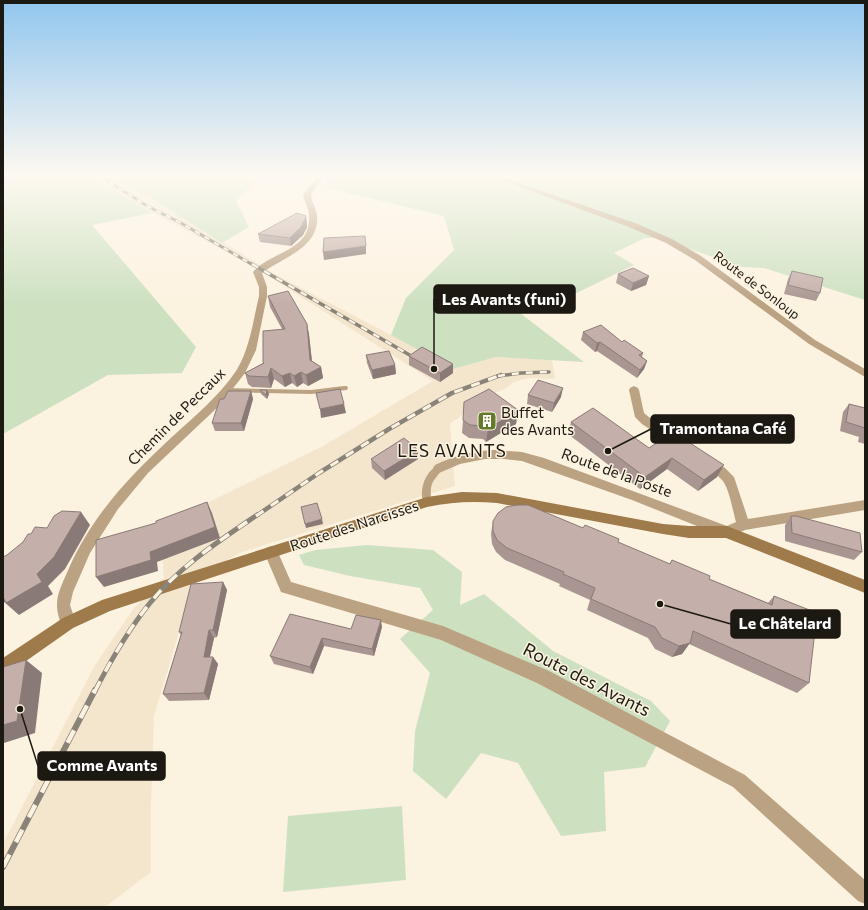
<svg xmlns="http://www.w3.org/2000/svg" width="868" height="910" font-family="Commissioner,sans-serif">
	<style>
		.built { fill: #f4e6cd }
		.green { fill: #cde1c1 }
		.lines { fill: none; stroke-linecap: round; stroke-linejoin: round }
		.lane { fill: #bba282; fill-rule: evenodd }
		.street { fill: #bba282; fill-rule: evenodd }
		.secondary { fill: #9f7a4a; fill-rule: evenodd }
		.rail-far4-casing { stroke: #8a8478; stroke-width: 3 }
		.rail-far3-casing { stroke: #8a8478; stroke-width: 3.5 }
		.rail-far2-casing { stroke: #8a8478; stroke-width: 4.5 }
		.rail-far1-casing { stroke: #8a8478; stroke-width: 5 }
		.rail-casing { stroke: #8a8478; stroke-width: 6 }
		.rail-far4 { stroke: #fcf2e0; stroke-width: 2; stroke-dasharray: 5.5; stroke-linecap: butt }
		.rail-far3 { stroke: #fcf2e0; stroke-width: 2.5; stroke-dasharray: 7; stroke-linecap: butt }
		.rail-far2 { stroke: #fcf2e0; stroke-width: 3; stroke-dasharray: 9; stroke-linecap: butt }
		.rail-far1 { stroke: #fcf2e0; stroke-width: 3.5; stroke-dasharray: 11; stroke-linecap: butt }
		.rail { stroke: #fcf2e0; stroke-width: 4.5; stroke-dasharray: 14; stroke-linecap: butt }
		.wall { fill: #a99692 }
		.shaded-wall { fill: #8a7a77 }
		.building { fill: #c5afaa; stroke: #8a7a77 }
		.labels { text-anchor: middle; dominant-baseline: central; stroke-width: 3; stroke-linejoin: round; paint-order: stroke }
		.far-street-label { font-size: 13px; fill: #1c1912; stroke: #fcf2e0 }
		.poi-label { font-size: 15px; fill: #1c1912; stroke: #fcf2e0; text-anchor: start }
		.street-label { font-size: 15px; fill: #1c1912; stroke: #fcf2e0 }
		.quarter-label { font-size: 17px; letter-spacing: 1px; fill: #1c1912; stroke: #fcf2e0 }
		.near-street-label { font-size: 18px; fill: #1c1912; stroke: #fcf2e0 }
		.leader { fill: none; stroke: #1c1912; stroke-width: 1.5 }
		.callout-dot { fill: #1c1912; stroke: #fcf2e0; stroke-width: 1.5 }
		.callout { fill: #1c1912; stroke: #1c1912; stroke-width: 1.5 }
		.callout-label { font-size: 16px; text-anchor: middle; font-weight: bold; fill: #fff }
	</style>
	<rect width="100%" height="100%" fill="#fcf2e0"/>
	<path class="built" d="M91,176H107L158,202L278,276L391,335L453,369L496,357L538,359L552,360L555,379L528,378L514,382L505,389L487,396L450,424L455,486L242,552L199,575L192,589L154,716L151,806V872L105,907H3V844L95,665L134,608L164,578L160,526L323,446L433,381L243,260L152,213Z"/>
	<path class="green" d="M3,176H91L152,213L92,225L196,347L182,373L108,375L3,434Z
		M107,176H261L236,201L249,227L222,243L158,202Z
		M325,176H865V300L764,268L742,267L658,238H645L614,253L634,265L560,301L520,313L584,362L496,357L453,369L391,335L406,298L454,250L444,216L324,187Z
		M367,545L433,550L462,572L460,605L484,594L553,651L651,701L670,721L645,767L604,772L606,831L561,836L518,763L481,753L446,799L413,771L415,731L430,673L400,639L433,610L420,588L350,576L304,565L299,555L315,550Z
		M402,806L406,880L283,892L288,816Z"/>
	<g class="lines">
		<path class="lane" d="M344,386H347L348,388L347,390L311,394L227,392L223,390L227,388L311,390Z
			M439,465L442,466L443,468C439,475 432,480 431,488C430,494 432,499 430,504H424C418,492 425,470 439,465Z"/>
		<path class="street" d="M13,176H22L3,183V179Z
			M318,176H324L311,194C311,201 316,208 317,215C320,248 283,257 262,273L267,287V296L256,350L245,373L220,405L148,473L118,509L90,553L73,592L70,605L76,623L73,628L68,630L63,628C51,602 59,592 69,568C93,514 130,476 173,436C195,416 219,396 236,371C250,349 253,321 259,296V287L253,272C271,251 312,251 309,215C309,208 304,201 303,194Z
			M490,176H498L635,223L672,239L701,256L815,340L865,369V377L809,344L695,260L666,243L629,227Z
			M634,386L638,388L639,390L644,413L650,418L684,441L686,444L684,447L680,448L676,447L642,424L635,417L629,390L630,388Z
			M494,450L522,452L544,458L727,526L736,522C733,512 729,487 722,480C716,473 705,470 701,462L703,459L707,458L711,459L725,468L734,477L748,519L865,500V510L745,530L727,538L632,500L522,461L504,459H485L460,464L439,473L435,471L433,468L435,465C454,456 473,451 494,450Z
			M271,546L276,548L291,582L443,626L549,671L745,775L865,880V904L858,901L733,787L537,683L441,640L281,592L264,552L266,548Z"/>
		<path class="secondary" d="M462,492L497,493L663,524L689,526H727L865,580V593L726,538H689L663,534L497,503C473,501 451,502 427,507L110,611L73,628L9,673L3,675V658L63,618L102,600L427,497Z"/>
		<defs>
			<path id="rail-far4" d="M100,176L147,206L181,223L253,265"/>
			<path id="rail-far3" d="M252,264L420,361
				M498,376L521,373L549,372"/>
			<path id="rail-far2" d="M256,516L319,473L389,429L452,393L501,375"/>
			<path id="rail-far1" d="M95,691C111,660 128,630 150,603C179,567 219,541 257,515"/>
			<path id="rail" d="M3,867L95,690"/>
		</defs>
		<use href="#rail-far4" class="rail-far4-casing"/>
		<use href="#rail-far3" class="rail-far3-casing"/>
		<use href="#rail-far2" class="rail-far2-casing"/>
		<use href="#rail-far1" class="rail-far1-casing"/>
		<use href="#rail" class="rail-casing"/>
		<use href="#rail-far4" class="rail-far4"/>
		<use href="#rail-far3" class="rail-far3"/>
		<use href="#rail-far2" class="rail-far2"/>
		<use href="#rail-far1" class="rail-far1"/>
		<use href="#rail" class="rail"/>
	</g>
	<path class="wall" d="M307,223V227L303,235L291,246L260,242L258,234Z
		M792,271L820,293L816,301L784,294L788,279Z
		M618,274L649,276L646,285L631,291L616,283Z
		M268,296L307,324L309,335L312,361L321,367L323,378L308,386L303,383L297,387L292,383L285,387L274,379L271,388L252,387L248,384L245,373L263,363V362L282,329L270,307Z
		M583,332L622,342L643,353L642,357L647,361L644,369L637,378L597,351L595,352L581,340Z
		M366,355L395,365L396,374L373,379L367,363Z
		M409,356L453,364V373L440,382L409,365Z
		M260,390H267L269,394L267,399L261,394Z
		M251,391L253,399L244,431H215L212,423L224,399Z
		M528,395L561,397L552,412L527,404Z
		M849,404L865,408V444L858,442L859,437L840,431L843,412Z
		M518,410L516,424L486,442L483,439L469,438L462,433L463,420Z
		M571,422L649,448L717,477L698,491L667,469L640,489L568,434Z
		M418,450V459L385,480L372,468L371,459Z
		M791,516L862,552L854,560L785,541V525Z
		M493,521L583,528L670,564L672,560L709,579L768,603L774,596L809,683L797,693L689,644L682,654L672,657L655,649L648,638L587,610L590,600L559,586L560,584L505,560L496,552L492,544L491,534Z
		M223,582L227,590L217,637L214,638L210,657H213L218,664L209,700L169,701L163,694L181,635L179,632Z
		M382,627L374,656L324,646L313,674L274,664L270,656L351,629Z"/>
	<path class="shaded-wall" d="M306,216L307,223V227L303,235L291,246L290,238Z
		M366,246V254L324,260L323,252Z
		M649,276L646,285L631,291L633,283Z
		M307,324L309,335L313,371L310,360Z
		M600,342L597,351L595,352L597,343Z
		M647,361L644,369L637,378L640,370Z
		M453,364V373L440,382V373Z
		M395,365L396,374L373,379L372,370Z
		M321,367L323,378L308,386L306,375Z
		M271,368L274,379L271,388L268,377Z
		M301,372L303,383L297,387L294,376Z
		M290,373L292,383L285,387L282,376Z
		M563,388L561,397L552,412L554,403Z
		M267,390L269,394L267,399L266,395Z
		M251,391L253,399L244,431L241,423Z
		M344,404L346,413L321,418L320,409Z
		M518,410L516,424L486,442L488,429Z
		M418,450V459L385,480L384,471Z
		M672,458L667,469L640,489L645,477Z
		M724,465L717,477L698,491L704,480Z
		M207,502L212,513L220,538L157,562L158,571L104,587L96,577Z
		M81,512L90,525L65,569L48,586L53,594L19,615L3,601V595L37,574Z
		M322,519L323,524L306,528L305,524Z
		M223,582L227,590L217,637L213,630Z
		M381,620L382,627L374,656L372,649Z
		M209,630L214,638L208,664L204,657Z
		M322,638L324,646L313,674L310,667Z
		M690,643L682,654L672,657L679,646Z
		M213,657L218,664L209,700L204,693Z
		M26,660L42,673L35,733L4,743L3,751V725Z"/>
	<path class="building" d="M297,213L306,216L305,219L301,227L290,238L258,234Z
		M365,236L366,246L323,252L324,238Z
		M633,268L649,276L633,283L618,274Z
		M792,271L823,278L820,293L788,285Z
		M288,291L307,324L310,360L321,367L306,375L301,372L294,376L290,373L282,376L271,368L268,377L249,376L245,373L264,363L263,362V331L285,329L268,296Z
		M601,325L622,342L624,340L643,353L639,355L647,361L640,370L600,342L597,343L583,332Z
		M422,347L453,364L440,373L409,356Z
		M389,351L395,365L372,370L366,355Z
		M538,380L563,388L554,403L528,395Z
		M340,389L344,404L320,409L316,393Z
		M489,389L518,410L488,429L485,426L470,425L463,420L464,402Z
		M260,390H267L266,395Z
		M228,391H251L241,423H212L220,399H224Z
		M849,404L865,408V428L846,422Z
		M593,408L649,448L673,432L724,465L704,480L672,458L645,477L571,422Z
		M404,438L418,450L384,471L371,459Z
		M207,502L215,527L150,552L151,560L96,577V540L156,523V521Z
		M317,503L322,519L305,524L301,507Z
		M517,505H528L583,528L585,525L619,539L618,542L670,564L672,560L710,576L709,579L772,605L774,596L817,613L809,683L693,631L690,643L679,646L662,638L655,627L591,599L595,588L563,574L564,572L507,548L497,540L493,531V521L498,513L506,507Z
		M62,511L81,512L54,557L37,574L42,582L6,603L3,597V557L7,555L23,542L28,534H31L35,527L47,528L54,516Z
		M791,516H796L860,533L862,552L792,533Z
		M223,582L213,630H209L204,657H213L204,693L163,694L182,632H179L191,584Z
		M290,614L351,629L356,615L381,620L372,649L322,638L310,667L270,656Z
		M26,660L17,721L3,725V667Z"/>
	<linearGradient id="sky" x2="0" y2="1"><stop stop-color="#91c6ee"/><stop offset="0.58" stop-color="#fef9f1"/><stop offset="1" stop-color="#fef9f1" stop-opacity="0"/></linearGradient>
	<rect width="868" height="303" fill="url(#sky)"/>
	<defs>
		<symbol id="building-square" viewBox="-11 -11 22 22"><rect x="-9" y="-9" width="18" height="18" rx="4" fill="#637a2c" stroke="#fcf2e0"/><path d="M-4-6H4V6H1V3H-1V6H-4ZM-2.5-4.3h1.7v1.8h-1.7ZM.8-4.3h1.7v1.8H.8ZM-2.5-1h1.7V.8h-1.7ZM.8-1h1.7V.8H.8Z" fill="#fff"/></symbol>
	</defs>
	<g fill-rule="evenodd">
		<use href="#building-square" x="476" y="410" width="22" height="22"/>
	</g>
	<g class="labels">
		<g class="far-street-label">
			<text transform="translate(757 285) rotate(37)">Route de Sonloup</text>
		</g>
		<g class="poi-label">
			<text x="501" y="412">Buffet<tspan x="501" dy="17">des Avants</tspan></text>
		</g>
		<g class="street-label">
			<text transform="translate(176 416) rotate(-45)">Chemin de Peccaux</text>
			<text transform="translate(617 472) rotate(20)">Route de la Poste</text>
			<text transform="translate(354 525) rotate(-18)">Route des Narcisses</text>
		</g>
		<g class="quarter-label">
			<text x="452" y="450">LES AVANTS</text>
		</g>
		<g class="near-street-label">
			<text transform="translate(587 679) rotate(27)">Route des Avants</text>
		</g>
	</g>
	<path class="leader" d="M434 369L434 299M608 451L651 429M660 604L731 624M20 709L38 766"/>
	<g class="callout-dot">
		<circle cx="434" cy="369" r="4"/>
		<circle cx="608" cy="451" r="4"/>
		<circle cx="660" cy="604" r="4"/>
		<circle cx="20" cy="709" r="4"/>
	</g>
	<g class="callout">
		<rect x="434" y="285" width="141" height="28" rx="4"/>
		<rect x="651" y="415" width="143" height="28" rx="4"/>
		<rect x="731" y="610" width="109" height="28" rx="4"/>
		<rect x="38" y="752" width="127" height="28" rx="4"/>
	</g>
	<g class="callout-label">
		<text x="504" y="305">Les Avants (funi)</text>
		<text x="723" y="434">Tramontana Café</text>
		<text x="785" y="629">Le Châtelard</text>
		<text x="102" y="771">Comme Avants</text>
	</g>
	<rect width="868" height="910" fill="none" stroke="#1c1912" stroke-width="8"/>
</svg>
